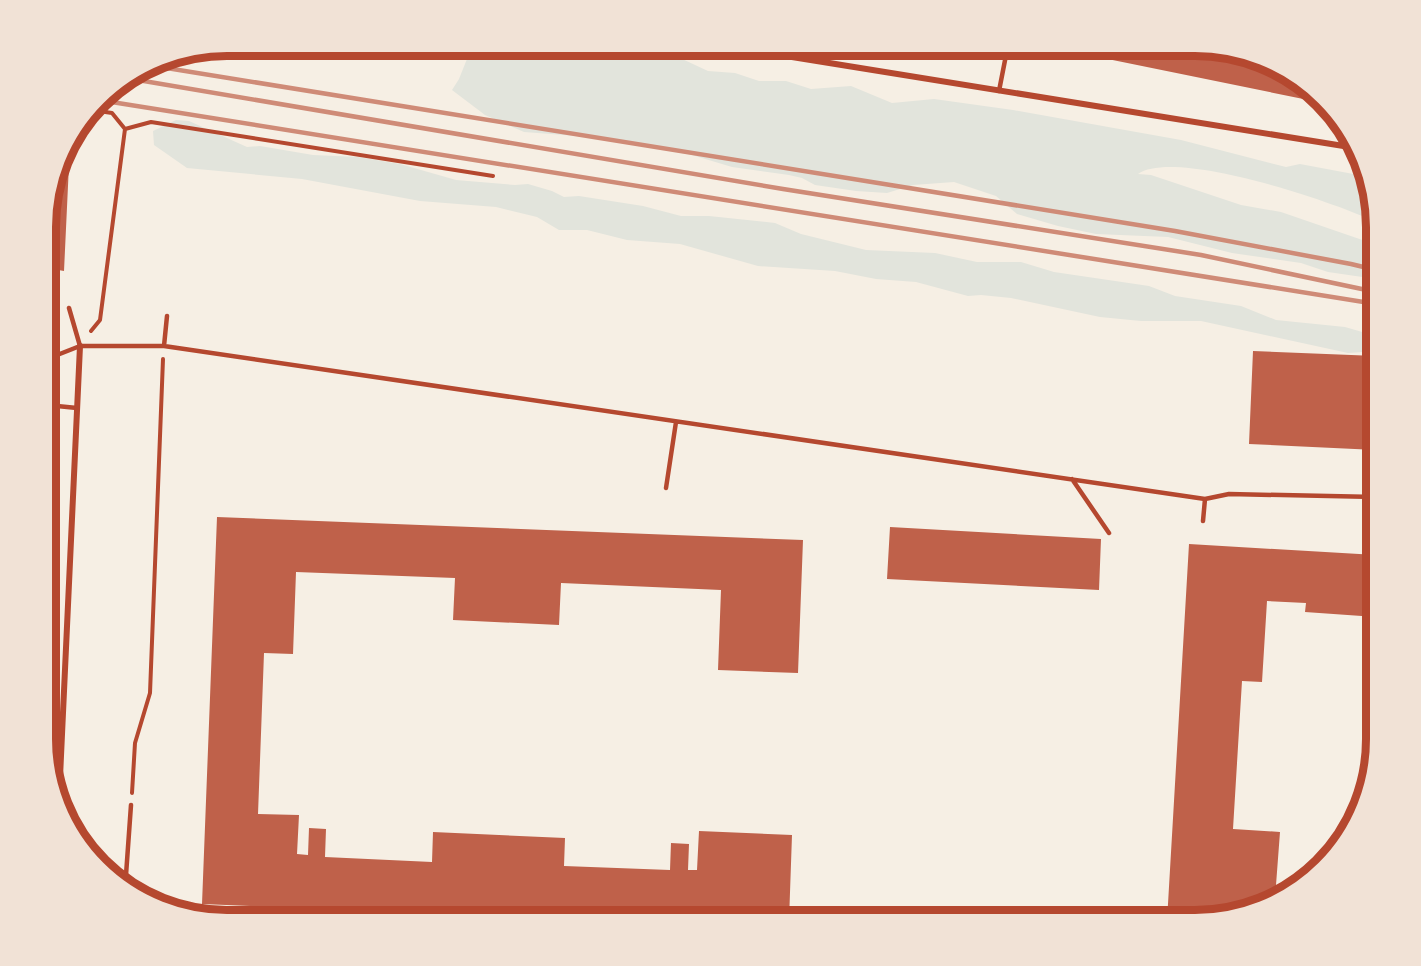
<svg xmlns="http://www.w3.org/2000/svg" width="1421" height="966" font-family="Barlow,sans-serif">
	<style>
		.green { fill: #e2e4dc }
		.building { fill: #bf614a }
		.lines { fill: none; stroke-linecap: round; stroke-linejoin: round }
		.path { stroke: #b5482f; stroke-width: 4 }
		.service { stroke: #b5482f; stroke-width: 4.5 }
		.minor { stroke: #b5482f; stroke-width: 6 }
		.rail { stroke: #cf8b77; stroke-width: 4.5 }
		.rim { fill: none; stroke: #b5482f; stroke-width: 8 }
	</style>
	<rect width="100%" height="100%" fill="#f6efe4"/>
	<path class="green" d="M444,45H652L708,71L735,73L759,81H786L811,89L851,86L892,103L934,99L1013,110L1181,140L1286,167L1300,164L1364,176L1376,215V222C1334,202 1175,148 1138,174L1151,175L1241,205L1281,212L1374,244L1376,279L1328,272L1301,263L1232,253L1168,237L1096,234L1058,226L1017,214L996,196L954,182L913,185L887,193L856,191L815,185L802,178L789,175L732,167L692,155L604,138L524,132L485,115L452,90L459,79L469,54Z
		M176,120L189,121L247,147L260,146L313,155L358,157L400,164L456,180L515,185L528,184L552,191L564,197L579,196L643,206L681,216H709L775,223L801,234L866,250L935,253L977,262H1021L1054,272L1149,286L1175,296L1241,306L1276,320L1345,327L1376,336V351L1348,353L1201,321H1141L1100,317L1011,298L981,295L968,296L916,282L876,279L835,271L758,266L680,244L627,240L587,230H559L537,217L496,207L420,201L302,179L187,168L154,145L153,131Z"/>
	<path class="building" d="M1039,45H1206L1253,55L1305,82L1323,103Z
		M66,143H70L64,271L47,268V203Z
		M1253,351L1376,356V450L1249,444Z
		M217,517L803,540L798,673L718,670L721,590L561,583L559,625L453,620L455,578L296,572L293,654L264,653L258,814L299,815L297,854L308,855L309,828L326,829L325,857L432,862L433,832L565,838L564,866L670,870L671,843L689,844L688,870H697L699,831L792,835L789,921H616L202,904Z
		M890,527L1101,539L1099,590L887,579Z
		M1189,544L1376,555V617L1305,612L1306,603L1267,601L1262,682L1242,681L1233,829L1280,832L1276,885L1295,886L1275,902L1195,921H1167Z"/>
	<g class="lines">
		<path class="path" d="M125,129L151,122L493,176
			M91,331L100,320L125,129L112,113L92,110
			M132,793L135,743L150,693L163,359"/>
		<path class="service" d="M999,91L1008,45
			M69,308L80,346
			M164,346L167,316
			M47,359L80,346H164L1205,499L1229,494L1376,497
			M47,405L77,408
			M1072,479L1109,533
			M666,488L676,422
			M1203,521L1205,499
			M109,875H126L131,805"/>
		<path class="minor" d="M718,45L1356,148
			M59,799L80,346"/>
		<path class="rail" d="M148,65L1175,231L1351,264L1376,270
			M126,78L783,189L1201,255L1376,292
			M99,100L1376,304"/>
	</g>
	<path d="M0 0H1421V966H0ZM227 56H1195A171 171 0 0 1 1366 227V739A171 171 0 0 1 1195 910H227A171 171 0 0 1 56 739V227A171 171 0 0 1 227 56Z" fill="#f1e2d6" fill-rule="evenodd"/>
	<path class="rim" d="M227 56H1195A171 171 0 0 1 1366 227V739A171 171 0 0 1 1195 910H227A171 171 0 0 1 56 739V227A171 171 0 0 1 227 56Z"/>
</svg>
